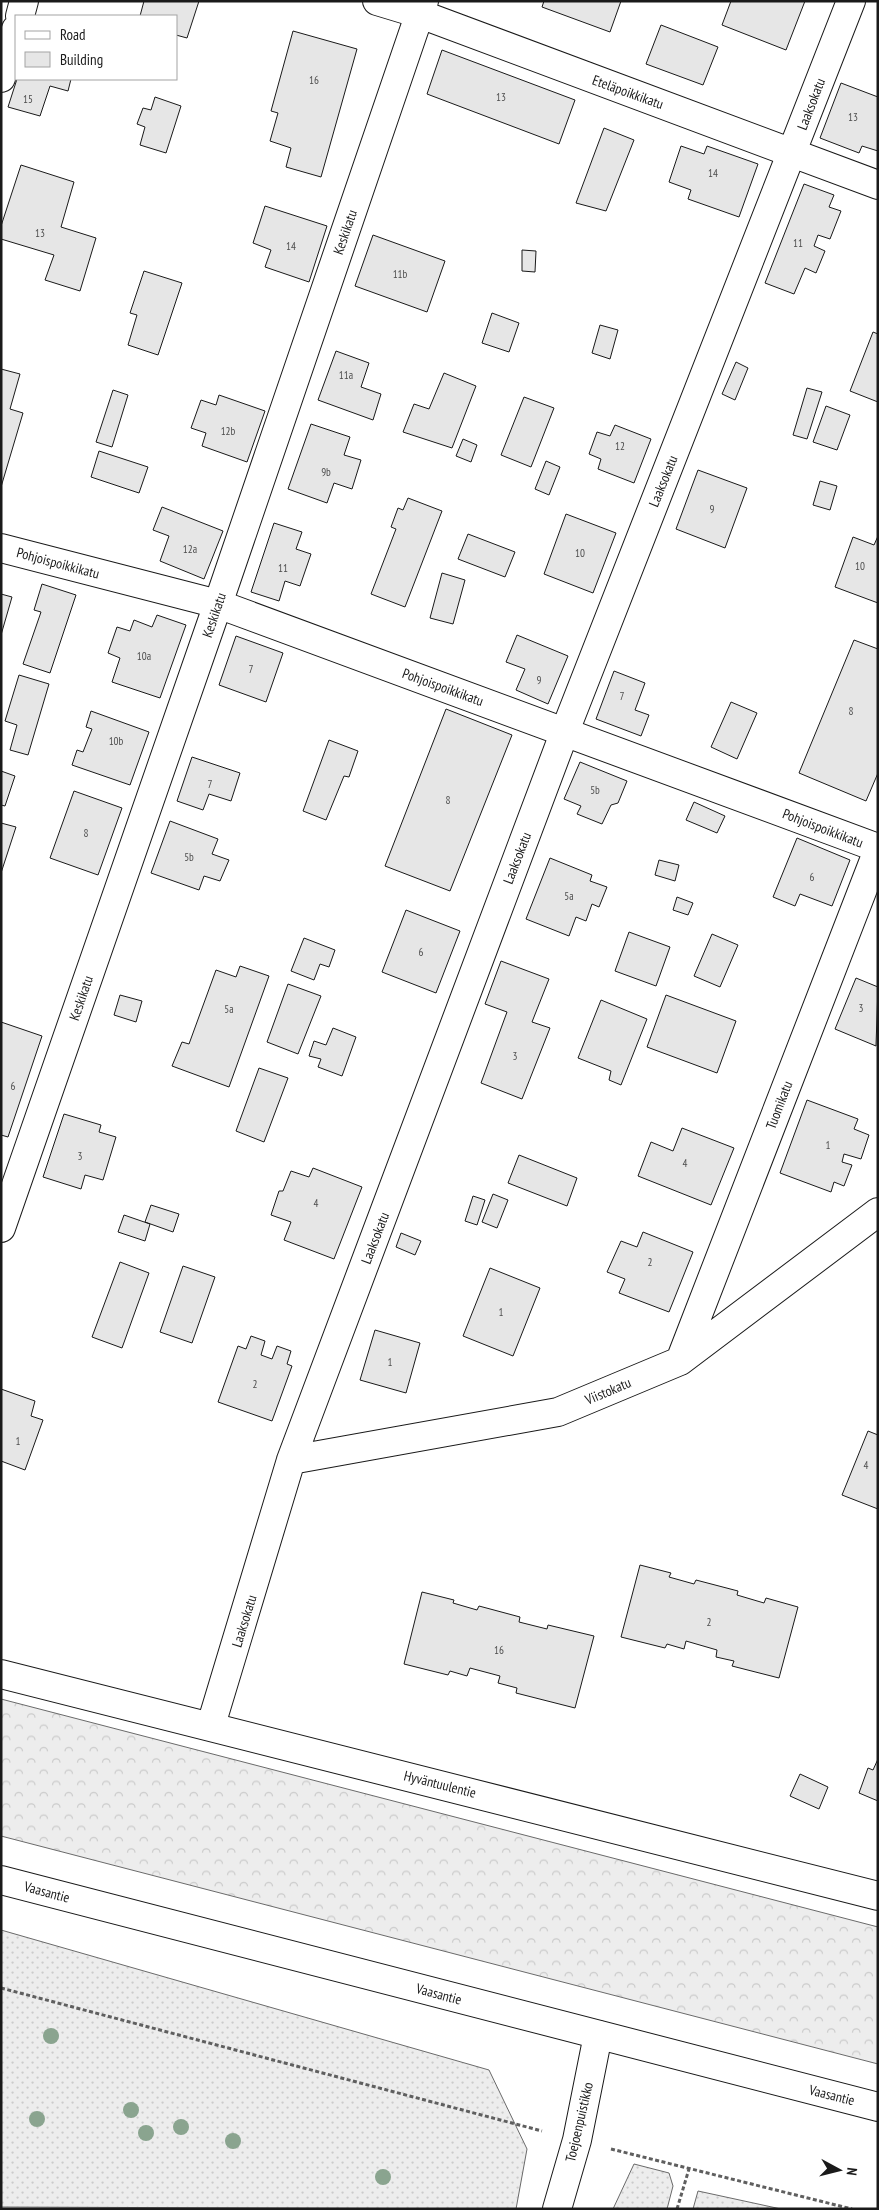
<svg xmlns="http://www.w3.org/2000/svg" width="879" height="2210" font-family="'PT Sans Narrow',sans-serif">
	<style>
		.grass { fill: url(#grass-dots); stroke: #6a6a6a }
		.forest { fill: url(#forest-crowns); stroke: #6a6a6a }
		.building { fill: #e6e6e6; stroke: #1a1a1a }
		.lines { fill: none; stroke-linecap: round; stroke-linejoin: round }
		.minor-casing { stroke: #1a1a1a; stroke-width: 30 }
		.tertiary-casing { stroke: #1a1a1a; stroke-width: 30 }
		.primary-casing { stroke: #1a1a1a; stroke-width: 30 }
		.path { stroke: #5f5f5f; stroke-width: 3; stroke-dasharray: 4 2.5; stroke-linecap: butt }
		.minor { stroke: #fff; stroke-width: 28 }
		.tertiary { stroke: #fff; stroke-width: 28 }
		.primary { stroke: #fff; stroke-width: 28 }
		.tree { fill: #8aa48f }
		.labels { text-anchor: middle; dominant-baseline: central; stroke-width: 4; stroke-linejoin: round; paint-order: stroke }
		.number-label { font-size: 11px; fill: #4d4d4d }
		.street-label { font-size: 14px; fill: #1a1a1a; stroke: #fff }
	</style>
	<defs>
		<pattern id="grass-dots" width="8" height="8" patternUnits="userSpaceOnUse" patternTransform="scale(1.25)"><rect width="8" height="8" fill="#ededed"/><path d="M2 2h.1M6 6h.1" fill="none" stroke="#cbcbcb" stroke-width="1.8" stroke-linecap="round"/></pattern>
		<pattern id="forest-crowns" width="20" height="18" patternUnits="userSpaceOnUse" patternTransform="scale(1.25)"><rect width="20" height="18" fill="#ededed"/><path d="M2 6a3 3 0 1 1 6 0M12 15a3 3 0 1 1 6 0" fill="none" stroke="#cbcbcb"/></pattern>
	</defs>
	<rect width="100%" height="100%" fill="#fff"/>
	<path class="grass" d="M1,1930L489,2070L527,2149L516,2209L1,2207Z
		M634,2164L669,2173L673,2186L667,2209H613Z
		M698,2191L781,2209H693Z"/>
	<path class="forest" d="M1,1699L878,1927V2064L1,1836Z"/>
	<path class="building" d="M144,1H199L187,38L176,35V16H140Z
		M544,1H621L610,32L542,7Z
		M731,1H805L786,50L722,25Z
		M661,25L718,47L703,85L646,64Z
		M293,31L357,49L321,177L286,167L291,148L270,141L278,113L271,111Z
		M442,50L575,100L559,144L427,94Z
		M17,79H71L68,91L50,86L40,116L8,107Z
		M841,83L878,97V151L862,146L859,153L820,138Z
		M155,97L181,106L166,153L140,145L145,127L137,124L143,108L151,110Z
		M604,128L634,140L606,211L576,203Z
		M681,146L704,154L707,146L758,164L739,217L688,199L691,190L669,182Z
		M21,165L74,182L61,227L96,238L80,291L45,280L54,255L1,239V226Z
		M804,184L834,195L829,207L841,211L830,239L818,235L814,246L825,251L816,273L805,268L794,294L765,283Z
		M265,206L327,226L309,282L265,267L271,250L253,243Z
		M373,235L445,261L427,312L355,286Z
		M522,250L536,251L535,272L522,271Z
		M144,271L182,283L158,355L128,345L137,315L130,313Z
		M492,313L519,323L509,352L482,343Z
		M600,325L618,330L610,359L592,353Z
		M873,332L878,334V402L850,391Z
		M336,351L369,363L361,387L381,394L373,420L318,400Z
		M736,362L748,368L735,400L722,394Z
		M1,369L20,374L10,409L23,413L1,487Z
		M444,373L476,386L452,448L403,432L414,404L429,409Z
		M807,388L822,392L807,439L793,435Z
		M113,390L128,395L112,447L96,442Z
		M219,395L265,411L247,462L202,446L206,433L191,428L201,400L216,405Z
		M524,397L554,408L531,467L501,455Z
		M826,406L850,415L837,450L813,442Z
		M311,424L350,437L344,455L361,460L352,489L334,483L327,503L288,489Z
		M615,425L651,439L634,483L598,469L601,459L589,454L597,432L610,436Z
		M463,439L477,445L471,462L456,456Z
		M99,451L148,467L139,493L91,477Z
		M546,461L560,467L549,495L535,489Z
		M698,470L747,488L725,548L676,529Z
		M820,481L837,486L830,510L813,505Z
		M408,498L442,511L405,607L371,594L396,529L391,527L398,508L403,510Z
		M162,507L223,531L204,579L160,561L169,536L153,530Z
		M566,514L616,533L593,593L544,574Z
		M274,523L302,532L296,549L311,554L300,586L285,581L279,601L251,592Z
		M468,534L515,552L505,577L458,559Z
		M878,536V603L835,587L853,537L874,545Z
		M442,573L465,580L453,624L430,618Z
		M42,584L76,595L50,673L23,664L41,612L34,610Z
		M1,594L12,597L1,635Z
		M157,615L186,625L160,698L112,682L120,658L108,653L117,627L130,631L134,620L152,627Z
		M517,635L568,656L548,704L516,690L525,669L506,662Z
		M236,636L283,653L266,702L219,685Z
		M854,640L878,649V773L866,801L799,773Z
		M614,671L645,683L635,710L649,715L641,736L596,719Z
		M19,675L49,684L28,755L10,750L17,725L5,721Z
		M731,702L757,713L737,759L711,747Z
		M446,709L512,735L450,891L385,866Z
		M91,711L149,732L130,785L72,765L77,750L83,752L92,729L86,727Z
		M329,740L358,751L349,777L344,776L326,820L303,811Z
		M192,757L240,773L231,801L209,794L203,810L177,801Z
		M580,762L627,781L618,803L611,805L602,824L577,814L581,806L564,799Z
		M1,771L15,776L5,806L1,805Z
		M74,791L122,808L98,875L50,858Z
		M694,802L725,816L717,833L686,820Z
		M170,821L218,839L212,854L229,860L220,881L204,876L199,890L151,873Z
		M1,823L16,827L1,873Z
		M797,838L850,860L832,906L800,894L795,906L773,897Z
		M550,858L592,875L590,881L607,887L599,907L592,904L586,921L576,917L569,936L526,919Z
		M659,860L679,865L675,881L655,875Z
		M677,897L693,903L688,915L673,910Z
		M406,910L460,931L436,993L382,972Z
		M629,932L670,947L656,986L615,971Z
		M712,934L738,945L720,987L694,976Z
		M304,938L335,950L329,967L320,964L314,980L291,971Z
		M501,961L549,979L532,1022L550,1028L522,1099L481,1083L507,1012L485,1004Z
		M240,966L269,976L229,1087L172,1066L182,1042L189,1044L216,970L236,977Z
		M856,978L878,987L876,1046L835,1029Z
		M288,984L321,996L298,1054L267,1042Z
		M120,995L142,1001L136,1022L114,1015Z
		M666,995L736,1021L717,1073L647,1047Z
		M601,1000L647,1019L621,1085L609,1080L611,1071L578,1058Z
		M1,1022L42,1036L8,1137L1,1135Z
		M333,1028L356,1037L342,1076L318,1067L321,1059L309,1056L314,1041L326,1045Z
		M259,1068L288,1078L264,1142L236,1131Z
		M807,1100L858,1119L854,1129L869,1135L861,1159L844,1154L842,1162L852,1165L844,1186L834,1182L831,1192L780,1173Z
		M64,1114L101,1125L99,1132L116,1137L103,1180L85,1175L81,1189L43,1177Z
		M682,1128L734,1148L711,1205L638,1176L651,1142L673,1151Z
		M519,1155L577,1178L567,1206L508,1183Z
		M313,1168L362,1187L334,1259L284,1240L291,1222L271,1215L279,1191H283L291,1171L309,1177Z
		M493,1194L508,1200L497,1228L482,1222Z
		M473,1196L485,1200L477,1225L465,1221Z
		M151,1205L179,1214L173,1232L145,1222Z
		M124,1215L150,1224L145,1241L118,1232Z
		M643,1232L693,1252L669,1312L619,1293L625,1279L607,1272L621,1241L637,1247Z
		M401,1233L421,1241L415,1255L396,1247Z
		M120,1262L149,1273L122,1348L92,1337Z
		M183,1266L215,1277L192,1343L160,1332Z
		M490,1268L540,1288L513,1356L463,1336Z
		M375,1330L420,1343L406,1393L360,1380Z
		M251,1336L265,1341L261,1355L272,1359L277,1346L291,1351L287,1364L292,1366L272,1421L218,1402L238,1346L246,1349Z
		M1,1389L35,1401L31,1416L43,1420L25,1470L1,1461Z
		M868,1431L878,1435V1509L842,1495Z
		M640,1565L671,1573L669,1577L694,1584L696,1580L738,1591L737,1595L764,1603L766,1598L798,1607L779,1678L732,1666L734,1661L716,1657L717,1650L686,1641L684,1649L667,1644L665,1648L621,1637Z
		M422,1592L454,1600L453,1603L477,1610L479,1606L520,1617L519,1622L547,1629L548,1625L594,1636L575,1708L516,1693L517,1688L498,1683L500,1676L470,1668L467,1676L450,1671L448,1675L404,1664Z
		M878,1759V1801L859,1793L868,1768L873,1770Z
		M800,1774L828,1787L819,1809L790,1796Z"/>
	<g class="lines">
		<defs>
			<path id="minor" d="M377,1L420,14L878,185
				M20,16L24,1
				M1,78L16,29
				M1,548L218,604L878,848
				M1,1228L218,604L424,1
				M680,1361L878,850
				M291,1460L558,1412L680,1361L878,1212
				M211,1725L291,1460L565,731L851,1
				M557,2209L577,2140L598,2035"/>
			<path id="tertiary" d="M1,1674L878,1896"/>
			<path id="primary" d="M1,1880L878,2107"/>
		</defs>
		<use href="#minor" class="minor-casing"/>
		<use href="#tertiary" class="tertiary-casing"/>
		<use href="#primary" class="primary-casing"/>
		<path class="path" d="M1,1988L542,2131
			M611,2149L852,2209
			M677,2209L689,2169"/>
		<use href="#minor" class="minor"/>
		<use href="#tertiary" class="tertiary"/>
		<use href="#primary" class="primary"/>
	</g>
	<g class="tree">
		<circle cx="51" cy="2036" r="8"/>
		<circle cx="131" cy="2110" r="8"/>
		<circle cx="37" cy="2119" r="8"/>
		<circle cx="181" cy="2127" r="8"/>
		<circle cx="146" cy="2133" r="8"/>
		<circle cx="233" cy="2141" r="8"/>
		<circle cx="383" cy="2177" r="8"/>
	</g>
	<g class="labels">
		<g class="number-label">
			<text x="314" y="80">16</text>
			<text x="501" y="97">13</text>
			<text x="28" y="99">15</text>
			<text x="853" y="117">13</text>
			<text x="713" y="173">14</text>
			<text x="40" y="233">13</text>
			<text x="798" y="243">11</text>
			<text x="291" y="246">14</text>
			<text x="400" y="274">11b</text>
			<text x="346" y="375">11a</text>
			<text x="228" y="431">12b</text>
			<text x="620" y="446">12</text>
			<text x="326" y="472">9b</text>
			<text x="712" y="509">9</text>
			<text x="190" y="549">12a</text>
			<text x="580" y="553">10</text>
			<text x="860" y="566">10</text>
			<text x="283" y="568">11</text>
			<text x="144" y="656">10a</text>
			<text x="251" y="669">7</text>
			<text x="539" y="680">9</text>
			<text x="622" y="696">7</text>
			<text x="851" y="711">8</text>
			<text x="116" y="741">10b</text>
			<text x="210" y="784">7</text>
			<text x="595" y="790">5b</text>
			<text x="448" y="800">8</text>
			<text x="86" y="833">8</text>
			<text x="189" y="857">5b</text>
			<text x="812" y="877">6</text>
			<text x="569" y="896">5a</text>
			<text x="421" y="952">6</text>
			<text x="861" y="1008">3</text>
			<text x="229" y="1009">5a</text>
			<text x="515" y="1056">3</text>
			<text x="13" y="1086">6</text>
			<text x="828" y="1145">1</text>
			<text x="80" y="1156">3</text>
			<text x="685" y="1163">4</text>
			<text x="316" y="1203">4</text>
			<text x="650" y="1262">2</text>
			<text x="501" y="1312">1</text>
			<text x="390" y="1362">1</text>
			<text x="255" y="1384">2</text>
			<text x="18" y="1441">1</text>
			<text x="866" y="1465">4</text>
			<text x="709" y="1622">2</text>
			<text x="499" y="1650">16</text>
		</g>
		<g class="street-label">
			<text transform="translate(628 92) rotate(20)">Eteläpoikkikatu</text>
			<text transform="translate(811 104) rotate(-69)">Laaksokatu</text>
			<text transform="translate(345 232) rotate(-71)">Keskikatu</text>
			<text transform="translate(663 481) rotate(-68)">Laaksokatu</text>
			<text transform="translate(58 563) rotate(15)">Pohjoispoikkikatu</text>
			<text transform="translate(214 615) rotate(-71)">Keskikatu</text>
			<text transform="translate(443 687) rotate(20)">Pohjoispoikkikatu</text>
			<text transform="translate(823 828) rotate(21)">Pohjoispoikkikatu</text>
			<text transform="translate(517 858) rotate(-69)">Laaksokatu</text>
			<text transform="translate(81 998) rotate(-71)">Keskikatu</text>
			<text transform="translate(779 1105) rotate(-69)">Tuomikatu</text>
			<text transform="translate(375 1238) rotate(-69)">Laaksokatu</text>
			<text transform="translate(608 1391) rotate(-23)">Viistokatu</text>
			<text transform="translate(244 1621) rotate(-73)">Laaksokatu</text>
			<text transform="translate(440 1784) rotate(14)">Hyväntuulentie</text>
			<text transform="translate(47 1892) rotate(15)">Vaasantie</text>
			<text transform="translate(439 1994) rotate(15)">Vaasantie</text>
			<text transform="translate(832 2095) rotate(14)">Vaasantie</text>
			<text transform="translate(579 2122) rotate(-77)">Toejoenpuistikko</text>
		</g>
	</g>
	<rect width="879" height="2210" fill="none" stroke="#1a1a1a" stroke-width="5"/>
	<rect x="15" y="15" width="162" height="65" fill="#ffffff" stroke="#a3a3a3"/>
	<rect x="25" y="31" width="25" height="8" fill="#ffffff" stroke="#a3a3a3"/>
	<text x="60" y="40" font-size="15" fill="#1a1a1a">Road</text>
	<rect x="25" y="52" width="25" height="15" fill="#e6e6e6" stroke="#a3a3a3"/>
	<text x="60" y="65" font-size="15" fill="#1a1a1a">Building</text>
	<g transform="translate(839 2170) rotate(97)" stroke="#ffffff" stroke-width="4" paint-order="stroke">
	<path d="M0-4L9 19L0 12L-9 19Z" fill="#1a1a1a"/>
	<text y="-8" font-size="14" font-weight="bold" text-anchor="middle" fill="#1a1a1a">N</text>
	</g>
</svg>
